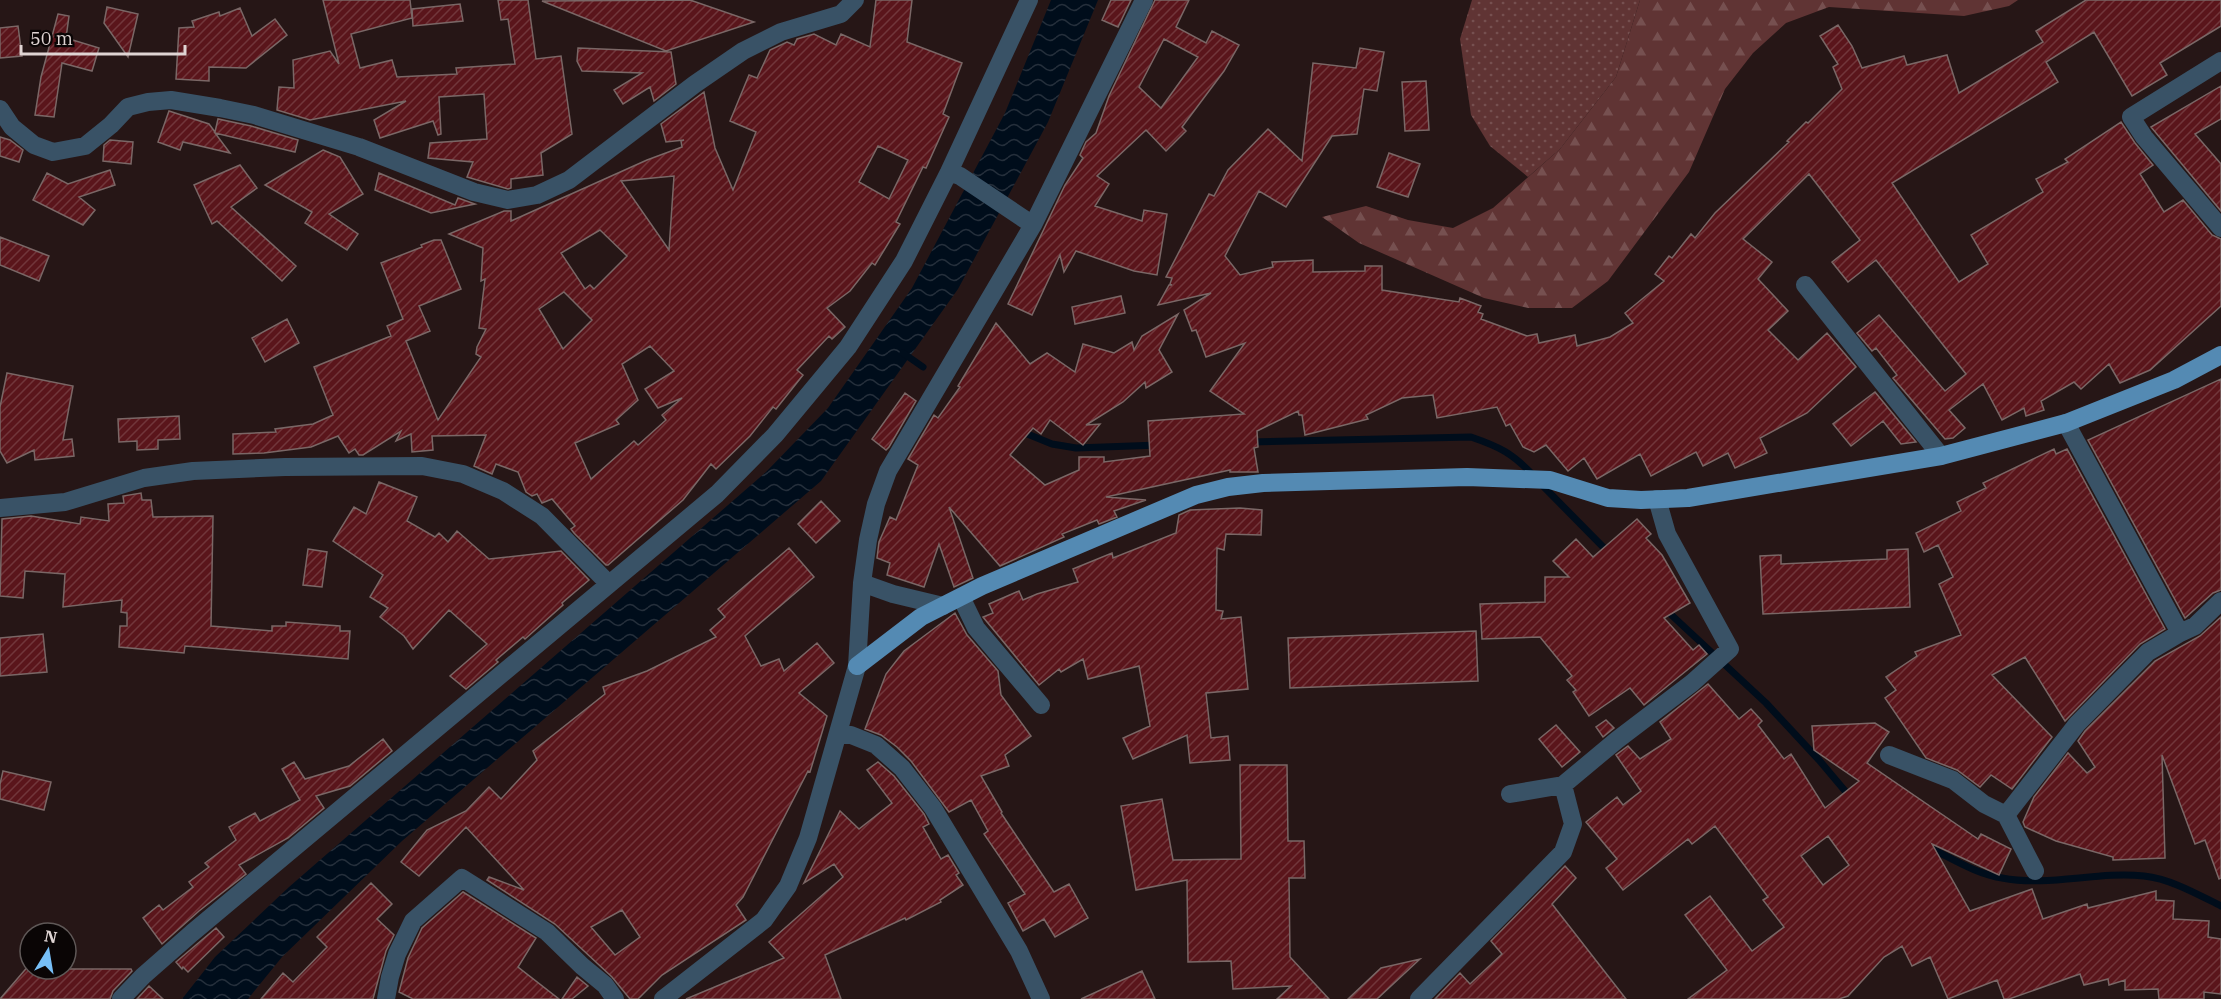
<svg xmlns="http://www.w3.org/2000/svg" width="2221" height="999" font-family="'IBM Plex Serif',serif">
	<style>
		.green { fill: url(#green-dots) }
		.forest { fill: url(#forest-firs) }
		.water { fill: url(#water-waves) }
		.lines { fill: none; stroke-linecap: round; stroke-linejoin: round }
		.stream { stroke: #000d1b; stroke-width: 7 }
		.building { fill: url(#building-hatch); stroke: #7a6766; stroke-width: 1.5; fill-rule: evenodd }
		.minor { stroke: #395266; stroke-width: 18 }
		.major { stroke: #548ab3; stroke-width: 18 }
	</style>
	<defs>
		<pattern id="green-dots" width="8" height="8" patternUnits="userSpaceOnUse" patternTransform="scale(1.5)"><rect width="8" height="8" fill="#603434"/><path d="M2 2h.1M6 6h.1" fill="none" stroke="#765050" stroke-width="1.8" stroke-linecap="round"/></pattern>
		<pattern id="forest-firs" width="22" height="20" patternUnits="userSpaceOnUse" patternTransform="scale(1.5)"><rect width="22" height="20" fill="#603434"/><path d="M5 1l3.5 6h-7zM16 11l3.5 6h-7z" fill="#765050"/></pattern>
		<pattern id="water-waves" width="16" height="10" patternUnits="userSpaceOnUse" patternTransform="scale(1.5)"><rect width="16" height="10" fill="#000d1b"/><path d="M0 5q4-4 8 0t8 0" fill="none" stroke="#252f3b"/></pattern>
		<pattern id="building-hatch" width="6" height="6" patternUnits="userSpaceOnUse" patternTransform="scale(1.5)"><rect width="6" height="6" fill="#5a151b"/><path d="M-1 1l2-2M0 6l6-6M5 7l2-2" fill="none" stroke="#71363b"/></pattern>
	</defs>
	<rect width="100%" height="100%" fill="#261616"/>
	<path class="green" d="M1472,0H1640L1616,77L1560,149L1528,177L1490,146L1471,115L1460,39Z"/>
	<path class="forest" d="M1640,0H2018L2009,6L1964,16L1829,7L1786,23L1753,53L1725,89L1689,172L1608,281L1572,308H1528L1484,298L1359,243L1322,217L1366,206L1408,220L1453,228L1493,208L1560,149L1616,77Z"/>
	<path class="water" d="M1051,0H1098L1048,122L958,289L821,481L402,841L282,957L248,999H182L215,957L289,887L766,472L828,408L912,288L1005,113Z"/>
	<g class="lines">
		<path class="stream" d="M903,353L923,367
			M1020,431L1052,444L1076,448L1159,445
			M1251,442L1471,437C1500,447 1512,453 1533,475
			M1541,484L1609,553
			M1665,609L1766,703L1819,760L1851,798
			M1930,848C1953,859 1976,874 2002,878C2049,887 2097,871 2144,876C2171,879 2197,894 2221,906"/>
	</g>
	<path class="building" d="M323,0H410L412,18L351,34L360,68L392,60L397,77L457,74L456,68L515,64L508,19L501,20L498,0H528L536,59L561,56L572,134L541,153L543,175L511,179V188L508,189L467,177L473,162L428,158L430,143L487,139L484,94L439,97L441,134L438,135L433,121L380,138L374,120L406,101L310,120L277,110L279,87L294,88L293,60L330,51L339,64Z
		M690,0L754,22L666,51L542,1Z
		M876,0H912L907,42L962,63L943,114L949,117L926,168L923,167L896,222L900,224L875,265L872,263L850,291L827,308L845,327L832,339L829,336L797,370L803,375L776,409L773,407L750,436L716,469L711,464L683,500L608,565H606L574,533L571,529L575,526L552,499L542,503L537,494L532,496L526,492L518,472L496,464L492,474L474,466L486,435L432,436L433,450L412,452L411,434L396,441L401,431L363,455H359L355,449L349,453L338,436L311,447L264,453L233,454V434L276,432L275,429L313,424L333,415L314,367L391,336L387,326L403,319L381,263L422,247L421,245L434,240H441L461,289L419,306L430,331L406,341L438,420L481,357L476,354L477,347L486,329L479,328L485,279L481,281L483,248L449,234L504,211H511V221L647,160L682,147L681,141L684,140L666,142L661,124L704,92L715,148L733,190L756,132L730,121L749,75L757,78L770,50L787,42L794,45L797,39L814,34L836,45L841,34L870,47ZM878,146L908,160L889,199L859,182ZM674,176L669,250L621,181ZM600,230L627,256L594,289L590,285L585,289L561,253ZM564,292L592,320L563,349L539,309ZM650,346L674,371L645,389L658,408L682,398L662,415L666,420L638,445L634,441L591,479L575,443L619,424L616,420L638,400L622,364Z
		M1111,0H1131L1118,27L1102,20Z
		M1155,0H1189L1176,27L1206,43L1212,31L1239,45L1224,71L1182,127L1186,131L1166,151L1146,130L1097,176L1109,184L1095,206L1142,221L1144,210L1167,214L1157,275L1134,271L1076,251L1064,272L1060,255L1032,315L1008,304L1065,185L1083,158L1080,155L1086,142L1096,133L1109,96ZM1164,39L1198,57L1161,108L1139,87Z
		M2086,0H2221V26L2160,63L2167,75L2132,96L2094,32L2046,62L2058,82L1892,183L1959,282L1988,264L1971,235L2043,192L2036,179L2068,162L2065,159L2121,122L2135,143L2153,165L2140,174L2164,212L2183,200L2212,235L2221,239V306L2150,370L2120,383L2109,364L2081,389L2074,382L2041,401L2044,410L2026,416L2024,408L2002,420L1983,384L1949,410L1965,428L1953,438L1945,439L1893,378L1897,375L1876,348L1872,351L1857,333L1879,315L1945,391L1966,374L1876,260L1848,282L1832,262L1860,240L1809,174L1743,239L1772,262L1758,279L1788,311L1768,330L1798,360L1827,333L1856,367L1807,413L1760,438L1767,453L1735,468L1728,453L1703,466L1696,452L1651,476L1640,454L1597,479L1584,458L1568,471L1546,445L1534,452L1523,447L1510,424L1506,426L1497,407L1437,418L1433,395L1402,398L1366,415L1368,419L1305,435L1302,415H1299L1298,411L1257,431L1258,447L1254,448L1258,472H1230V470L1106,497L1146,500L1114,511L1117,517L1099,524L1097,520L1062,534L1064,537L1000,566L949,507L973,578L954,587L939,544L924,587L887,575L890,563L877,558L879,542L890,517L896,520L918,465L908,459L934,415L938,418L960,387L958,386L996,323L1030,364L1047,353L1075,372L1083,344L1114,353L1132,342L1134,350L1142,336L1178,314L1159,350L1172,372L1146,388L1145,382L1123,402L1086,425L1100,424L1083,445L1050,420L1041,434L1033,428L1010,455L1045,485L1079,470V457H1104V462L1150,456L1148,421L1244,414L1210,391L1245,343L1206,357L1196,330L1192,331L1184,310L1211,293L1158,305L1169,285H1172L1170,284L1172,278L1166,277L1209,194L1214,196L1228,170L1268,129L1302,161L1313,63L1356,68L1360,48L1384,52L1377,91L1364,89L1357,134L1332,136L1286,207L1259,191L1225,256L1240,275L1273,267L1272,262L1313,260V272L1365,271V266H1382V290L1459,302L1460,298L1481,306L1478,312L1483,314L1481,319L1527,336L1537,334L1539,343L1575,335L1577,346L1610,337L1633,323L1625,313L1664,281L1655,274L1669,256L1672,258L1691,234L1695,238L1715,213L1789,142L1787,141L1806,122L1808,123L1842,89L1833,67L1838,64L1820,36L1838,25L1852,46L1862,68L1904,56L1907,65L1947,55L1959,93L2043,42L2036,31Z
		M460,4L463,21L413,26L412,9Z
		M107,7L138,14L128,57L104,23Z
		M240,8L252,36L275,19L287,35L246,68L209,67V81L176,79L179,28L194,27L192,21L219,12L220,16Z
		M58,14L69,16L66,38L99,48L92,71L62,63L54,117L35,115L41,77Z
		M18,26L22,56L0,58V28Z
		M578,48L671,52L676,84L654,101L650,87L623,104L614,90L642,73L582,71L577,61Z
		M1426,81L1429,130L1405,131L1402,82Z
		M2221,86V119L2195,134L2221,164V211L2151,127Z
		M169,111L209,124L215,132L218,119L251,126L298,140L295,152L215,133L230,153L183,142L180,150L158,142Z
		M0,137L10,140L23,150L19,162L0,156Z
		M110,140L133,142L131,164L103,161L104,145Z
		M323,150L340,157L363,194L329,214L358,234L347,250L305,223L312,212L265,185Z
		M1389,153L1420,164L1408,197L1377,187Z
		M240,165L257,188L231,207L296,266L282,281L217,221L212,224L194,185Z
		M110,170L115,185L79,197L95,210L83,225L33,200L47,173L68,184Z
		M379,173L455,205L458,198L475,204L431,213L375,190Z
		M0,237L49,256L39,281L0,265Z
		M1121,296L1125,313L1075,324L1072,307Z
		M287,319L299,343L265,362L252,338Z
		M7,373L73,386L63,440L72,439L74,456L35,460L34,450L7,463L0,451V407Z
		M2221,379V590L2213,593L2185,618L2088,440Z
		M1875,392L1916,442L1901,444L1883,421L1851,446L1833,424Z
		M905,393L916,401L889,447L886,450L872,439Z
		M179,416L180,439L158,440V449L137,450V441L119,442L118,419Z
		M2054,449L2056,454L2067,449L2165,629L2140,644L2065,721L2025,657L1992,675L2052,737L2012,789L1991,775L1980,787L1957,770L1926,758L1885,698L1896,690L1886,677L1917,656L1915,652L1961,635L1939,584L1953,577L1938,545L1924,552L1916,533L1961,511L1957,502L1986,488L1983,483Z
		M379,482L417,497L407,521L435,537L439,533L448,542L457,531L489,559L561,551L589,580L562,603L563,605L525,639L523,637L496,660L498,662L466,689L450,676L487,644L449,610L413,649L404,636L380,617L388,608L370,597L383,575L333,541L354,507L366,514Z
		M141,493L142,500H151L153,517L213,516L211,626L272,631V626H286V622L340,626V631H350L348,659L185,646L184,653L119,647L120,626H127V613L121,612L122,600L63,607L65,574L25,571L23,598L0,596L2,519L31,516L80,524L81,517L109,521L108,504L124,503L123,496Z
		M821,501L840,521L816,543L798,524Z
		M1240,508L1262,510L1261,535L1226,534L1224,550L1217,548L1216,610L1223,611L1221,619L1241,617L1248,689L1206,693L1211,738L1228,736L1230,760L1190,763L1187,735L1133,759L1123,738L1150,726L1139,666L1088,679L1083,659L1061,672L1059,669L1039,685L983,617L993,613L989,604L1019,591L1023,600L1037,594L1078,582L1073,569L1112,553L1113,558L1176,533L1179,515L1190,510Z
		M1637,519L1651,534L1646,538L1662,555L1690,603L1664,618L1693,650L1699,645L1707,654L1644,705L1630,688L1589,716L1573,692L1576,690L1567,680L1572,676L1540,637L1482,639L1480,604L1545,602V577H1569L1553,561L1576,539L1593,557Z
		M789,548L814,577L745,636L761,666L779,659L784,671L817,643L834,663L799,693L827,716L810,772L808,771L743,897L736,905L746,920L662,975L638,999H630L612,977L555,924L487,880L489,877L524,890L466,827L419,876L401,862L427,830L466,811L489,787L501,799L537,760L533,751L605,694L603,687L647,671L716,637L710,630L725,617L718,609ZM622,910L640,937L615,955L591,927Z
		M308,549L327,552L322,587L303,585Z
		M1908,549L1910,607L1763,614L1760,556L1781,555V564L1887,559V550Z
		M955,613L967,635L998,671L1001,695L1031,736L1005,755L1009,766L981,776L1002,812L1001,813L1054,892L1069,884L1088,918L1055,937L1044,919L1023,931L1008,903L1025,894L984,834L988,831L971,800L949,812L911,761L897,747L881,735L865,729L886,674L904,651Z
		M2221,617V878L2219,879L2205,840L2195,844L2162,755L2165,858L2113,860V857L2056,841L2025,827L2023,822L2034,797L2068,753L2087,773L2095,767L2078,741L2085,731L2155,661L2200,636Z
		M1476,631L1478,681L1290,688L1288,638Z
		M43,634L47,672L0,676V638Z
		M1708,684L1739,719L1751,709L1762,721L1758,725L1784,759L1791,754L1825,808L1859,781L1814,750L1812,726L1875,723L1889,732L1867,763L1978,839L1981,834L2011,849L1999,875L1932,844L1970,911L2032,889L2043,919L2087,904L2088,908L2156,891V900L2174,901L2173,919L2209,921L2208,937L2221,939V994L2204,992V999H2159L2158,989L2125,990V980L2109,985L2108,979L2084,985L2080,974L2009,999H2004L1997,980L1948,999L1930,957L1912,966L1902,946L1884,957L1848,996L1839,999H1688L1727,970L1685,915L1710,896L1752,951L1784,927L1763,900L1768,897L1715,826L1692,844L1688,839L1623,890L1606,868L1617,859L1586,822L1617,797L1623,805L1641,791L1616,755L1628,746L1640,759L1671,739L1660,722ZM1828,836L1849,865L1823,885L1801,856Z
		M1606,720L1614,728L1603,737L1596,727Z
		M1556,725L1580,752L1562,767L1539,739Z
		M383,739L392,751L350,786L316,796L324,808L288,838L239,865L246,874L199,911L162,944L143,918L159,905L163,910L193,887L189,882L209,867L205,863L236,840L229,827L255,813L260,821L300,800L282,769L294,762L305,779L349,766Z
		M878,762L894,776L924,814L929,824L923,827L941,859L948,855L959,873L956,875L963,885L940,900L941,902L906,920L905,918L825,955L841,999H686L784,958L769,942L843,877L834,864L804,883L840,811L859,829L892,803L867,770Z
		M1240,765H1287L1288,841H1304L1305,878H1289L1290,957L1329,999H1277L1291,986L1233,989L1231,961L1188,962L1187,880L1136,890L1121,806L1162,799L1173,860L1241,859Z
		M3,771L51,782L44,810L0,799V784Z
		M1565,866L1576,878L1552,904L1626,999H1435L1460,973L1470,984L1502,954L1491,941Z
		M371,883L392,904L377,919L394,935L386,951L373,999H261L283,973L293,982L327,947L317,937Z
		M463,892L536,938L518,967L559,999H413L399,992L408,958L422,928Z
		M216,928L224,937L188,972L183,967L182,969L176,962Z
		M1420,959L1377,999H1348L1381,968Z
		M30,964V969H131L132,971L113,991L110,999H0Z
		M1142,971L1155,999H1081Z
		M577,977L588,986L572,999H562Z
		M149,986L163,999H137Z"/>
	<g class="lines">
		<path class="minor" d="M2221,61L2131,117L2144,137L2221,228
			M0,109L12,127L34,145L53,152L85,146L111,125L128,107L148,102L171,100L220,108L254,115L359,147L474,192L508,200L537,195L569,180L695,84L743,51L781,32L841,14L855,0
			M949,172L960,176L1033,225
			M1805,285L1941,456
			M2066,423L2180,633
			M0,508L65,502L144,478L193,471L285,467L422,466L463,474L503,491L542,516L609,584
			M862,583L893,594L943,606
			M961,597L976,628L1041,705
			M838,735H851L876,745L902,768L933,808L1019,951L1041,999
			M1889,755L1953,780L1984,804L2006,815L2035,871
			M1510,794L1563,785L1617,740L1692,683L1730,649L1667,534L1657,499
			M2006,815L2077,724L2148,652L2180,633L2195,626L2221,601
			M121,999L143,976L192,933L717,494L775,435L848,347L904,261L949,172L1029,0
			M386,999L390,977L397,954L413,921L462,878L547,932L582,966L605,985L615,999
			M663,999L764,920L788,886L808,838L857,666L862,583L868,540L876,504L888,471L1033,225L1144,0
			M1419,999L1563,852L1573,824L1563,785"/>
		<path class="major" d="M857,666L921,617L982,586L1196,495L1228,487L1263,483L1467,477L1550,480L1608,498L1641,500L1688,498L1941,456L2066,423L2174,380L2221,355"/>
	</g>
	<g transform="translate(48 951) rotate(11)"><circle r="28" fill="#0a0505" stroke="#5f5857" stroke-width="1.5"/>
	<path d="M0-4.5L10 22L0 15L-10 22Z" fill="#77bff7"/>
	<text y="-9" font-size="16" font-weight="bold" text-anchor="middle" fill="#dfd4d3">N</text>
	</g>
	<path d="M21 45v9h164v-9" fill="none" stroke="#dfd4d3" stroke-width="3"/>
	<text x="30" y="45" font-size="18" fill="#dfd4d3" stroke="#0a0505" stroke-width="4.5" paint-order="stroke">50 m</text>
</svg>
